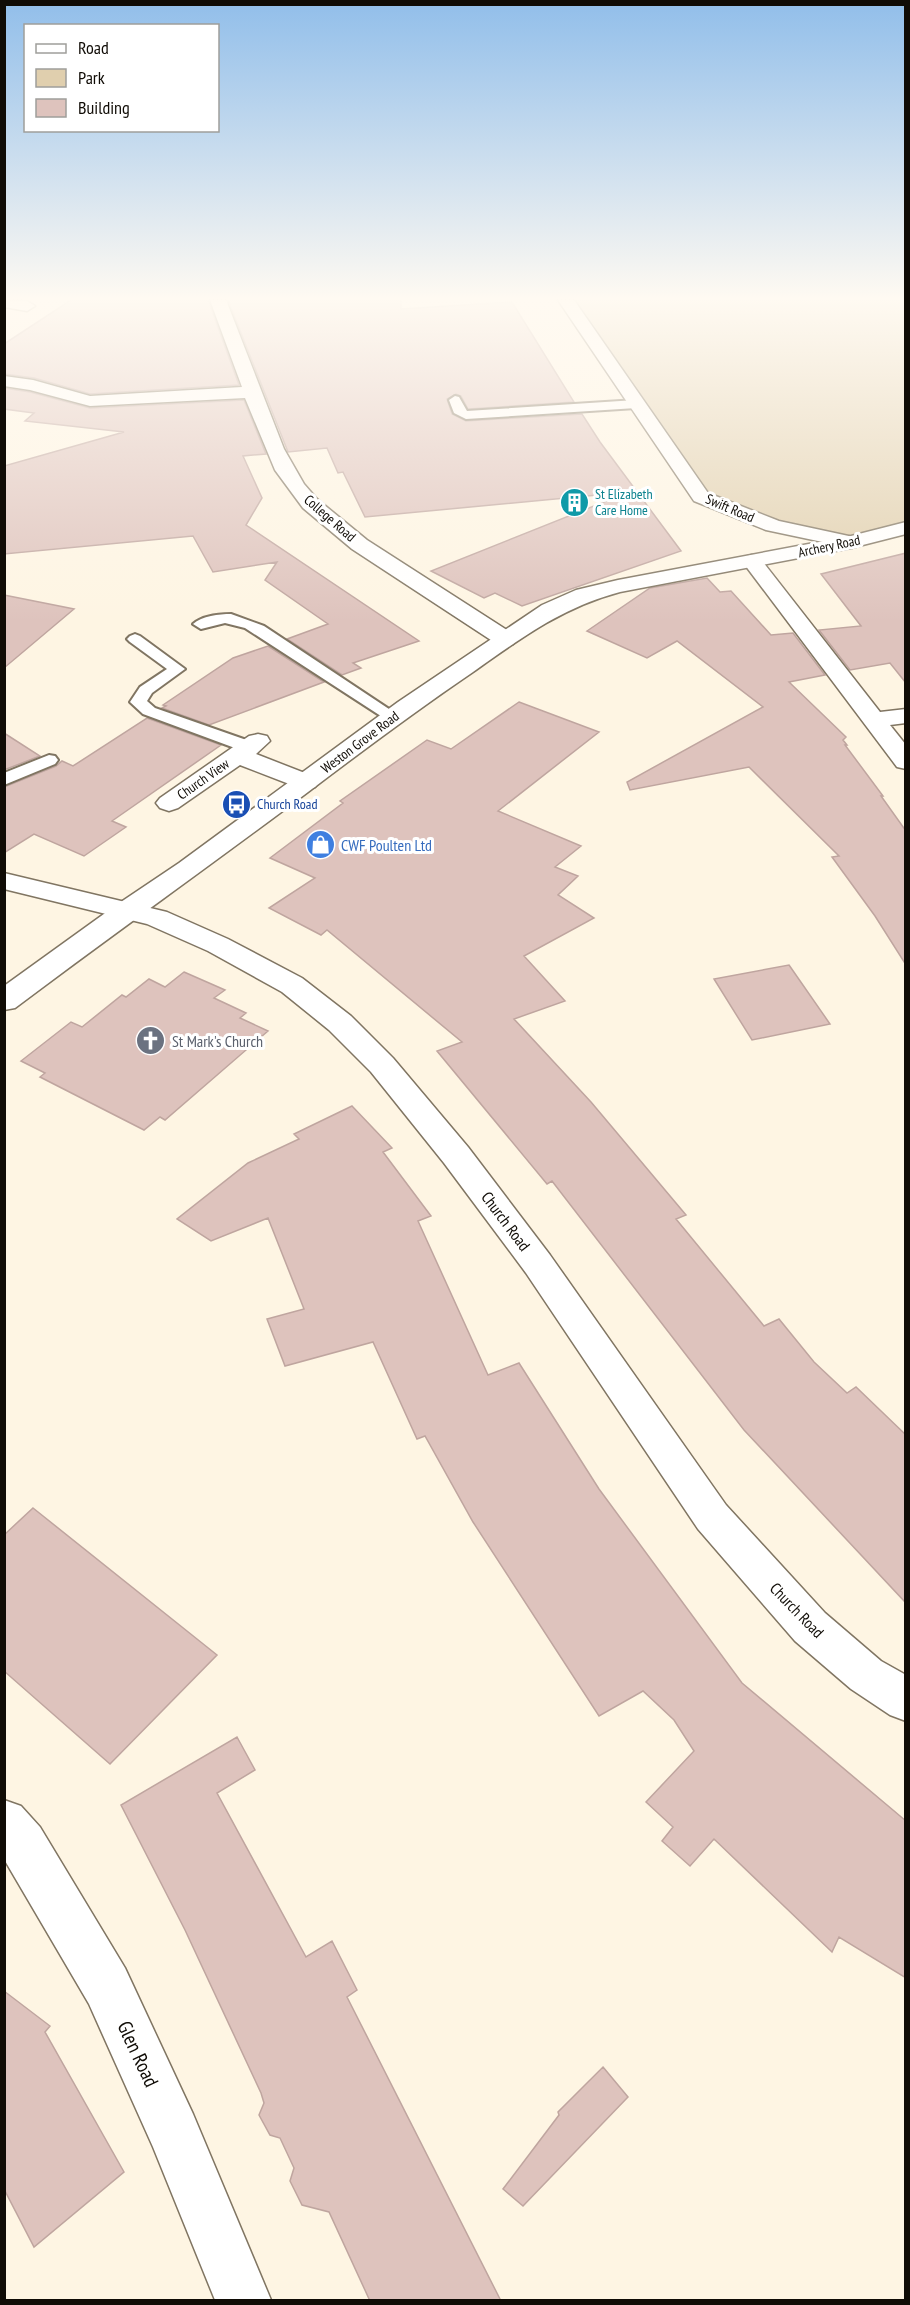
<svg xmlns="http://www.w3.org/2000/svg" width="910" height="2305" font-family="'PT Sans Narrow',sans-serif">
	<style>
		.green { fill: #e0cfae }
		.building { fill: #dec3bd; stroke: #bfa59f; stroke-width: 1.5 }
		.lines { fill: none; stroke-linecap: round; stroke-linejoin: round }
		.lane-casing { stroke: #807562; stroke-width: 4 }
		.street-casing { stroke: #807562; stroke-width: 3 }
		.secondary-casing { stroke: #807562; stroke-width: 3 }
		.lane { fill: #fff; fill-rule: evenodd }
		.street { fill: #fff; fill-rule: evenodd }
		.secondary { fill: #fff; fill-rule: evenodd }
		.labels { text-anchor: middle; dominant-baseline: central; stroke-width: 6; stroke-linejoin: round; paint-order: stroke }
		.far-culture-label { font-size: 14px; fill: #0d838f; stroke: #fff; text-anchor: start }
		.far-street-label { font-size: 14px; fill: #100c06; stroke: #fff }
		.far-transit-label { font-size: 14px; fill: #164399; stroke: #fff; text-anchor: start }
		.shop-label { font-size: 16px; fill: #366cbe; stroke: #fff; text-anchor: start }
		.worship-label { font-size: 16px; fill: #5b616d; stroke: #fff; text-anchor: start }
		.street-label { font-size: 16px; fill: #100c06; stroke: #fff }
		.near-street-label { font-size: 20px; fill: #100c06; stroke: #fff }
	</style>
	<rect width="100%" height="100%" fill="#fef5e3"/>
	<path class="green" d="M566,300H905V528L851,542L773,526L701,497Z"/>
	<path class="building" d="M71,300H208L239,385L90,394L34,378L4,374V344Z
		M228,300H401V309L512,302L574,402L468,409L461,396L456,394L447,399L452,414L466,421L582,414L600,442L681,551L522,606L495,593L484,598L431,571L629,492L365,517L343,472L338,473L327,448L288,452Z
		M4,388L30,392L90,408L244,400L266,454L243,456L262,498L246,525L419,641L353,663L361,668L342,675L287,639L328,624L265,580L277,562L213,572L193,536L4,554V466L124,432L25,421L34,413L4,409Z
		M906,553V683L890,663L850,670L819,630L861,626L821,574Z
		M707,578L720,592L731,591L771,635L793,633L825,675L789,682L846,737L843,740L847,745H845L883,796H881L906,831V965L875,916L832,857L839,856L749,767L630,790L627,782L763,707L677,641L647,658L587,631L650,588Z
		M4,595L74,609L4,668Z
		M268,646L324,682L209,725L162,708L166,706L163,705L233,658Z
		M519,702L599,732L498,811L581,846L555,867L578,876L558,895L594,918L524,956L565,1001L514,1019L591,1102L686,1215L676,1219L764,1326L779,1319L814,1362L847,1393L856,1387L906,1435V1603L744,1430L552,1181L547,1184L437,1051L462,1042L327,930L321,935L269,908L315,878L270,858L343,803L340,801L427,740L451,749Z
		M147,718L221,745L112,821L126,827L84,856L34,834L4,853V787L56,766L62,761L73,766Z
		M4,733L40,756L4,770Z
		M789,965L830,1024L752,1040L714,979Z
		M184,972L225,990L214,998L246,1013L240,1018L268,1031L165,1120L160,1117L144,1130L40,1077L45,1073L21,1061L71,1022L82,1027L122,995L126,997L149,979L165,987Z
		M352,1106L392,1148L383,1152L431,1216L418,1221L488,1375L519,1363L599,1489L742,1683L906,1821V1978L839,1937L832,1952L714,1839L690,1866L662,1841L673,1827L646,1802L694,1751L674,1720L643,1691L599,1716L473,1522L425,1436L417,1439L373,1342L285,1366L267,1319L304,1309L268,1218L211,1241L177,1219L248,1163L299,1139L294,1134Z
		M33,1508L217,1655L110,1764L4,1671V1535Z
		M237,1737L255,1770L217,1793L306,1957L332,1941L357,1990L347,1997L501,2301H370L329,2212L302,2205L290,2181L294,2168L280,2138L270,2135L259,2115L264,2103L261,2093L185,1930L121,1805Z
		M4,1991L50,2026L45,2032L124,2172L34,2247L4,2189Z
		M603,2067L628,2097L523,2206L503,2189L559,2115L558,2112Z"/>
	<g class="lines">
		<defs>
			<path id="lane" d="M455,396L459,397L467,411L636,400L642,404L636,408L466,419L454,413L449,400Z
				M231,614L264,626L401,717L393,722L387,720L245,628L225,623L201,629L193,624C202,616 219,614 231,614Z
				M135,634L140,636L185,669L152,693L147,701L155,708L255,743L257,747L255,751H243L143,714L130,702L140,687L167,669L130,642L127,639L130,636Z
				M49,755L55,756L58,760L55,764L4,785V773Z"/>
			<path id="street" d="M4,300L27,301L35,306L27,311L4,307Z
				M210,300H226L284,449L304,484L317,499L367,540L513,634L516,639L513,644L505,646L497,644L352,549L303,508L275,470L245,398L90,406L30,390L4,386V376L33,380L90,396L242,387Z
				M558,300H574L708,493L779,521L858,538L861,542L858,546L851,548L766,530L694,501Z
				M752,555L759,557L880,712L906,709V723L890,725L906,745V769L897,767L745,565L742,561L745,557Z
				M258,734L267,736L270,741L256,754L315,777L319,782L315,787L306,790L297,787L240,765L178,808L169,811L160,808L156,803L160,798L249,736Z
				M4,873L167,912L228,939L302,978L351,1016L393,1058L468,1147L550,1255L726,1505L825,1613L881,1661L906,1675V1721L890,1715L851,1689L795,1641L698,1529L526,1273L444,1163L371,1072L329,1030L282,992L208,951L147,924L4,889Z
				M4,1800L21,1806L40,1827L125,1968L193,2114L271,2300H215L153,2147L89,2004L4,1859Z"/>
			<path id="secondary" d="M906,522V534L851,548L620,592C563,607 521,638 473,672C417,710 362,751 308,792C211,865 112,935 15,1008L4,1010V986L115,906L179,863L398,702L542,605L576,590L618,580L851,536Z"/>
		</defs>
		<use href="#lane" class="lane-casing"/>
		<use href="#street" class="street-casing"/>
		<use href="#secondary" class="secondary-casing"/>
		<use href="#lane" class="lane"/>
		<use href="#street" class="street"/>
		<use href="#secondary" class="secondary"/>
	</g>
	<linearGradient id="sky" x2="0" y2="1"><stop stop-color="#91beea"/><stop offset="0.48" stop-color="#fffaf2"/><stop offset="1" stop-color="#fffaf2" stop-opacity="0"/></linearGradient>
	<rect width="910" height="622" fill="url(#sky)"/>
	<defs>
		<symbol id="building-disc" viewBox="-11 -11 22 22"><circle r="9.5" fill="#0f9aa8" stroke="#fff"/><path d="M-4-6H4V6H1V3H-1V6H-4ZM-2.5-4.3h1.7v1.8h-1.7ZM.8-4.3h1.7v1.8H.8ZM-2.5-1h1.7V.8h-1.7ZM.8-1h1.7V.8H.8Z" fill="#fff"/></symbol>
		<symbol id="bus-disc" viewBox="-11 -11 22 22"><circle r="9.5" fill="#1a4fb4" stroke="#fff"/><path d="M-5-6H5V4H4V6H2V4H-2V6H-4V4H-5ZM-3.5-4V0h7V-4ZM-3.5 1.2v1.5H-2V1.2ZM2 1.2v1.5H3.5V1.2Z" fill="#fff"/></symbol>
		<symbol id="shop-disc" viewBox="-11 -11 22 22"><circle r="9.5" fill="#3f7fe0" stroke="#fff"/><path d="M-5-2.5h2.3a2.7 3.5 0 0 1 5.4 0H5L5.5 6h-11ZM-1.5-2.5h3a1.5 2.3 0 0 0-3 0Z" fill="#fff"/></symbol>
		<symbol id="church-disc" viewBox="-11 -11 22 22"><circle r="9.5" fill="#6b7280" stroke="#fff"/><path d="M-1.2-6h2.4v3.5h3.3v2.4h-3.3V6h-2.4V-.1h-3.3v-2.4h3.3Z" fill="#fff"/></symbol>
	</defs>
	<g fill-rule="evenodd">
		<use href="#building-disc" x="558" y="486" width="33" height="33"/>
		<use href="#bus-disc" x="220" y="788" width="33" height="33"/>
		<use href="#shop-disc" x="304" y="828" width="33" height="33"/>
		<use href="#church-disc" x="134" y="1024" width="33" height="33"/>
	</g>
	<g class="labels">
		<g class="far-culture-label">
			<text x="595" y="494">St Elizabeth<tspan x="595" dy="16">Care Home</tspan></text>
		</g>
		<g class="far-street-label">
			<text transform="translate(730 508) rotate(23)">Swift Road</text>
			<text transform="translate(330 518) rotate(41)">College Road</text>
			<text transform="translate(829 546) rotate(-12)">Archery Road</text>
			<text transform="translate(360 742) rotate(-37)">Weston Grove Road</text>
			<text transform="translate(203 779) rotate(-35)">Church View</text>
		</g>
		<g class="far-transit-label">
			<text x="257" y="804">Church Road</text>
		</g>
		<g class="shop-label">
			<text x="341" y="845">CWF Poulten Ltd</text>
		</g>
		<g class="worship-label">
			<text x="172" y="1041">St Mark's Church</text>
		</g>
		<g class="street-label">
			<text transform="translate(506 1221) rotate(53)">Church Road</text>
			<text transform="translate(797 1610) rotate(46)">Church Road</text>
		</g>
		<g class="near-street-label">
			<text transform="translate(138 2054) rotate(65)">Glen Road</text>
		</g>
	</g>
	<rect width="910" height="2305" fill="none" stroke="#100c06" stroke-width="12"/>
	<rect x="24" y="24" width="195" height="108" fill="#ffffff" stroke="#9f9e9b" stroke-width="1.5"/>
	<rect x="36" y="44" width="30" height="9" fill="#ffffff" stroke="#9f9e9b" stroke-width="1.5"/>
	<text x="78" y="54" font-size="18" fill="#100c06">Road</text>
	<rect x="36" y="69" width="30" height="18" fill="#e0cfae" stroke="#9f9e9b" stroke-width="1.5"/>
	<text x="78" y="84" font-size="18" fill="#100c06">Park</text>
	<rect x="36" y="99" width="30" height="18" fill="#dec3bd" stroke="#9f9e9b" stroke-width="1.5"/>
	<text x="78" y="114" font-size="18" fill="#100c06">Building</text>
</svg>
